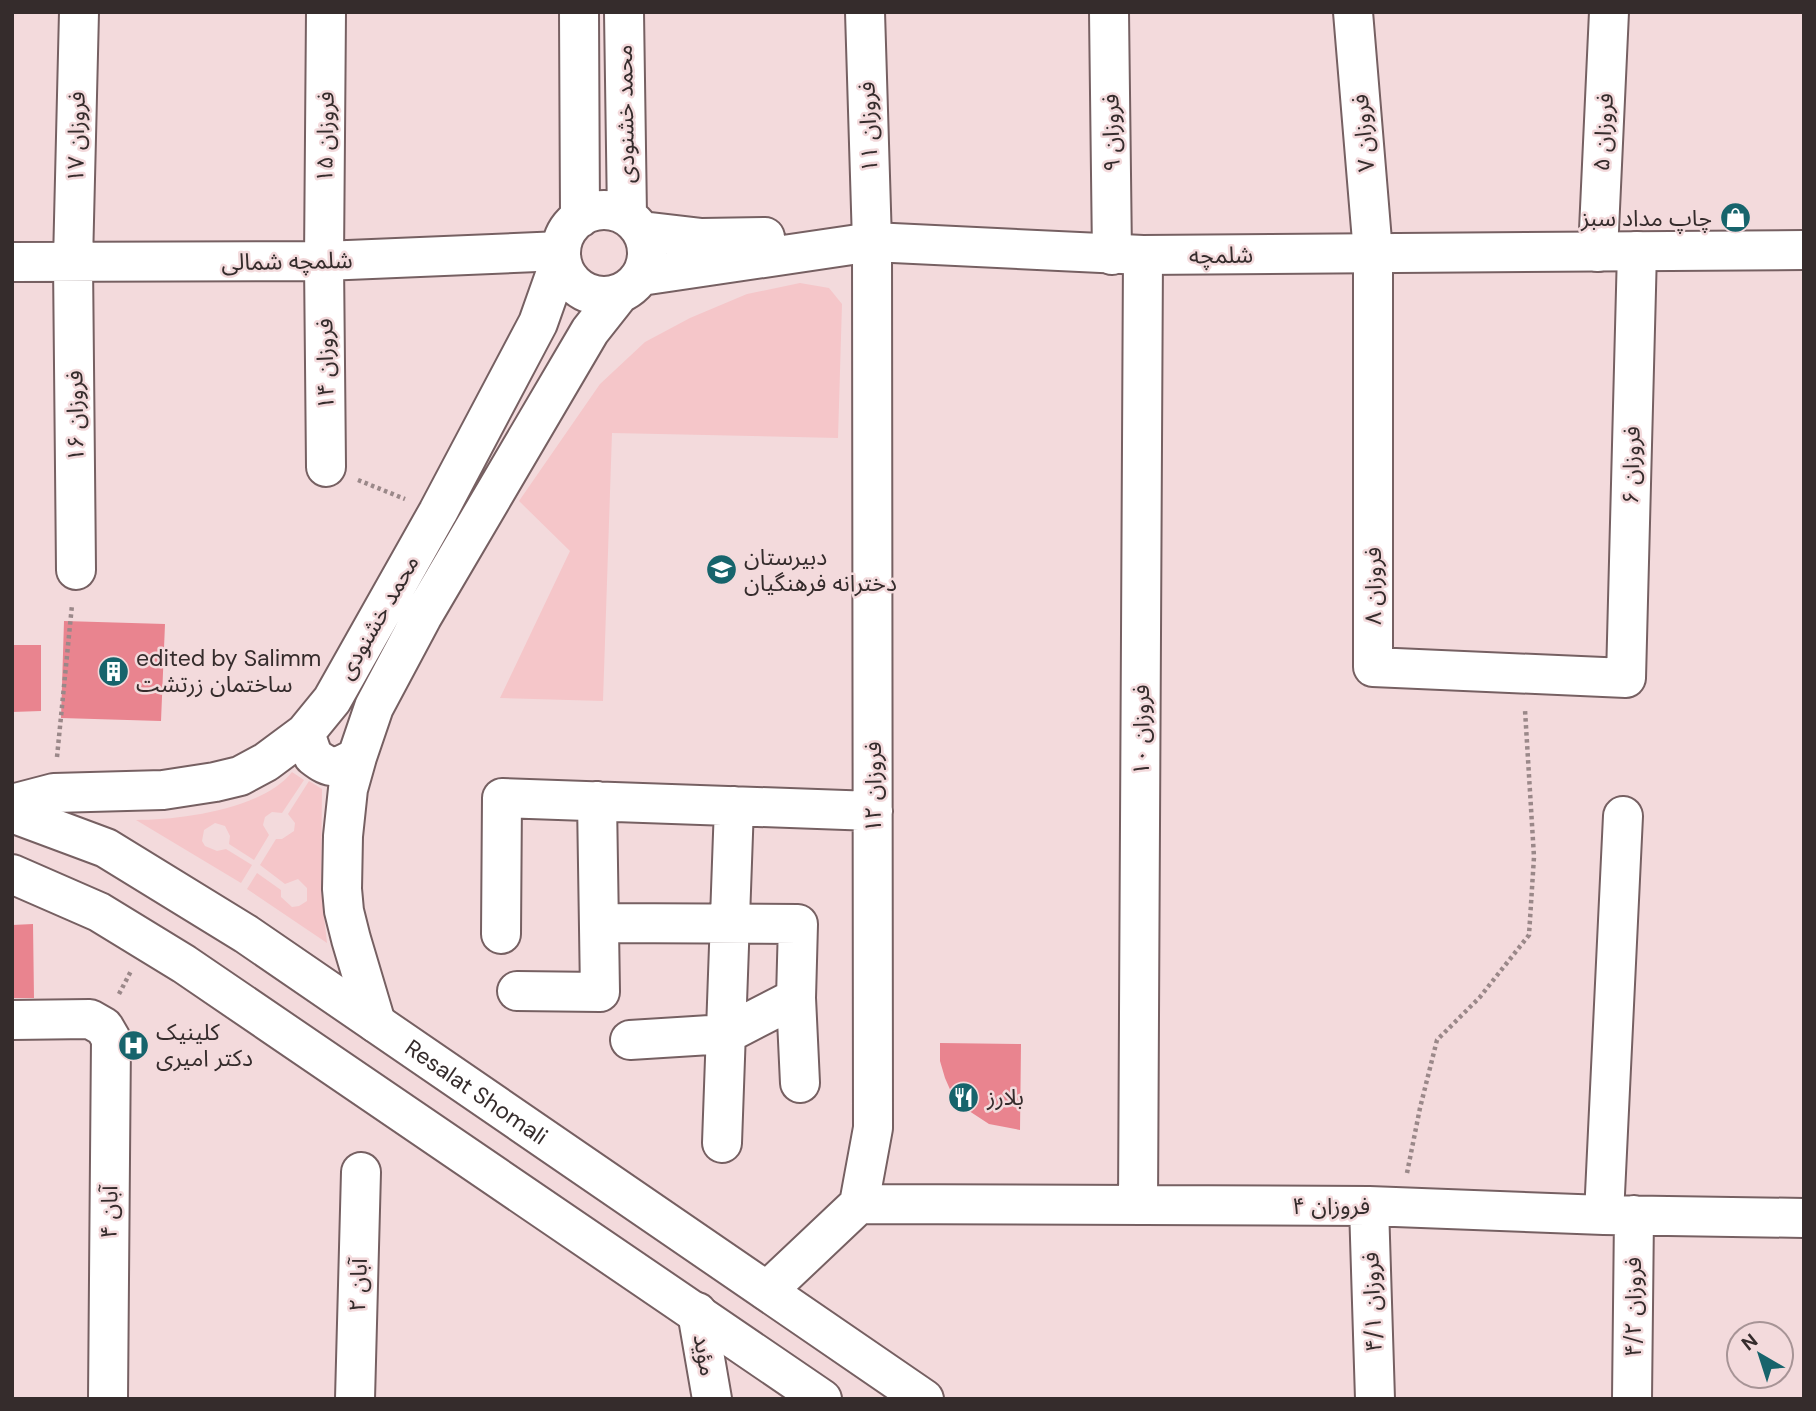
<svg xmlns="http://www.w3.org/2000/svg" width="1816" height="1411" font-family="'DM Sans','Noto Sans Arabic',sans-serif">
	<style>
		.green { fill: #f5c6c9 }
		.building { fill: #e9848f }
		.lines { fill: none; stroke-linecap: round; stroke-linejoin: round }
		.minor-casing { stroke: #766062; stroke-width: 42 }
		.tertiary-casing { stroke: #766062; stroke-width: 42 }
		.secondary-casing { stroke: #766062; stroke-width: 42 }
		.path { stroke: #9a8889; stroke-width: 4.5; stroke-dasharray: 3.5 3.5; stroke-linecap: butt }
		.minor { stroke: #fff; stroke-width: 38 }
		.tertiary { stroke: #fff; stroke-width: 38 }
		.secondary { stroke: #fff; stroke-width: 38 }
		.labels { text-anchor: middle; dominant-baseline: central; stroke-width: 5; stroke-linejoin: round; paint-order: stroke }
		.street-label { font-size: 23px; fill: #352c2c; stroke: #f3dadc }
		.poi-label { font-size: 23px; fill: #352c2c; stroke: #f3dadc; text-anchor: start }
	</style>
	<rect width="100%" height="100%" fill="#f3dadc"/>
	<path class="green" d="M800,283L829,288L842,304L838,438L612,433L603,701L500,698L570,551L519,501L600,384L645,342L690,318L747,294Z
		M292,772L304,780L282,813L272,812L265,817L263,825L269,835L254,860L229,844L230,836L225,826L215,823L204,830L202,841L205,846L217,851L226,849L252,865L241,883L136,820C181,820 263,809 292,772Z
		M309,781L322,789L321,889L327,943L247,889L257,873L281,890V897L292,907L299,906L307,901V888L298,879L285,884L260,865L276,839H282L294,831L295,823L288,814Z"/>
	<path class="building" d="M64,621L165,624L161,721L61,718Z
		M12,645H41V711L12,712Z
		M33,924L34,998H12V925Z
		M940,1043L1021,1044L1020,1130L989,1124L963,1107L952,1094L945,1078L940,1061Z"/>
	<g class="lines">
		<defs>
			<path id="minor" d="M1109,12L1112,255
				M1353,12L1373,253V667L1626,678L1637,251
				M1598,252L1609,12
				M12,262L324,261L561,251
				M326,467L324,261L326,12
				M76,570L73,262L79,12
				M599,923L798,924L796,998L800,1083
				M501,934L502,798L873,811
				M517,991L600,992L597,801
				M12,1020L90,1019L104,1027L111,1039L108,1399
				M630,1040L726,1034L796,998
				M722,1143L734,806
				M859,1204L1369,1206L1604,1215L1804,1218
				M1138,1205L1143,255
				M1369,1206L1375,1399
				M1604,1215L1623,816
				M767,1291L859,1204L873,1128L872,242L865,12
				M355,1399L361,1172
				M1632,1399L1634,1215"/>
			<path id="tertiary" d="M579,12L580,218
				M624,12L627,216
				M561 253a43 43 0 1 1 86 0a43 43 0 1 1-86 0Z
				M642,231L702,238L765,237
				M641,276L872,242L1143,255L1804,250
				M305,733L313,756C332,771 337,768 357,757
				M12,804L54,793L163,790L215,782L240,776L266,762L305,733L332,700L438,512L538,323L561,258
				M376,1023L351,939L344,911L342,889L343,836L348,789L357,757L374,707L422,617L590,331L620,293
				M697,1312L712,1399"/>
			<g id="secondary">
				<path id="s1" d="M12,813L106,848L246,934L924,1399"/>
				<path d="M12,874L99,912L184,964L822,1399"/>
			</g>
		</defs>
		<use href="#minor" class="minor-casing"/>
		<use href="#tertiary" class="tertiary-casing"/>
		<use href="#secondary" class="secondary-casing"/>
		<path class="path" d="M358,480L405,499
			M57,757L72,605
			M119,994L131,971
			M1407,1173L1420,1108L1437,1040L1480,997L1529,935L1534,857L1525,710"/>
		<use href="#minor" class="minor"/>
		<use href="#tertiary" class="tertiary"/>
		<use href="#secondary" class="secondary"/>
	</g>
	<defs>
		<symbol id="shop-disc" viewBox="-11 -11 22 22"><circle r="9.5" fill="#17646c" stroke="#f3dadc"/><path d="M-5-2.5h2.3a2.7 3.5 0 0 1 5.4 0H5L5.5 6h-11ZM-1.5-2.5h3a1.5 2.3 0 0 0-3 0Z" fill="#fff"/></symbol>
		<symbol id="school-disc" viewBox="-11 -11 22 22"><circle r="9.5" fill="#17646c" stroke="#f3dadc"/><path d="M0-5L7-2L0 1L-7-2ZM-4 1L0 2.5L4 1V4Q0 6-4 4Z" fill="#fff"/></symbol>
		<symbol id="building-disc" viewBox="-11 -11 22 22"><circle r="9.5" fill="#17646c" stroke="#f3dadc"/><path d="M-4-6H4V6H1V3H-1V6H-4ZM-2.5-4.3h1.7v1.8h-1.7ZM.8-4.3h1.7v1.8H.8ZM-2.5-1h1.7V.8h-1.7ZM.8-1h1.7V.8H.8Z" fill="#fff"/></symbol>
		<symbol id="hospital-disc" viewBox="-11 -11 22 22"><circle r="9.5" fill="#17646c" stroke="#f3dadc"/><path d="M-5-5h3v3.5h4V-5h3V5h-3V1.5h-4V5h-3Z" fill="#fff"/></symbol>
		<symbol id="restaurant-disc" viewBox="-11 -11 22 22"><circle r="9.5" fill="#17646c" stroke="#f3dadc"/><path d="M-5-6h1v4h1v-4h1v4h1v-4h1v5L-1.5 .5V6h-2V.5L-5-1ZM5-6V6H3V1.5H1.5Q1.5-4 5-6Z" fill="#fff"/></symbol>
	</defs>
	<g fill-rule="evenodd">
		<use href="#shop-disc" x="1718" y="200" width="35" height="35"/>
		<use href="#school-disc" x="704" y="552" width="35" height="35"/>
		<use href="#building-disc" x="96" y="654" width="35" height="35"/>
		<use href="#hospital-disc" x="116" y="1028" width="35" height="35"/>
		<use href="#restaurant-disc" x="946" y="1080" width="35" height="35"/>
	</g>
	<g class="labels">
		<g class="street-label">
			<text transform="translate(625 114) rotate(-91)">محمد خشنودی</text>
			<text transform="translate(868 127) rotate(-92)">فروزان ۱۱</text>
			<text transform="translate(1603 132) rotate(-87)">فروزان ۵</text>
			<text transform="translate(1111 133) rotate(-91)">فروزان ۹</text>
			<text transform="translate(1363 133) rotate(-95)">فروزان ۷</text>
			<text transform="translate(76 137) rotate(-89)">فروزان ۱۷</text>
			<text transform="translate(325 137) rotate(-89)">فروزان ۱۵</text>
			<text transform="translate(1221 255) rotate(-1)">شلمچه</text>
			<text transform="translate(287 261) rotate(-1)">شلمچه شمالی</text>
			<text transform="translate(325 364) rotate(-91)">فروزان ۱۴</text>
			<text transform="translate(75 416) rotate(-91)">فروزان ۱۶</text>
			<text transform="translate(1631 465) rotate(-89)">فروزان ۶</text>
			<text transform="translate(1373 586) rotate(-90)">فروزان ۸</text>
			<text transform="translate(378 617) rotate(-60)">محمد خشنودی</text>
			<text transform="translate(1141 730) rotate(-90)">فروزان ۱۰</text>
			<text transform="translate(873 787) rotate(-90)">فروزان ۱۲</text>
			<text stroke="none"><textPath href="#s1" startOffset="544">Resalat Shomali</textPath></text>
			<text x="1331" y="1206">فروزان ۴</text>
			<text transform="translate(109 1212) rotate(-89)">آبان ۴</text>
			<text transform="translate(358 1285) rotate(-88)">آبان ۲</text>
			<text transform="translate(1372 1302) rotate(-92)">فروزان ۴/۱</text>
			<text transform="translate(1633 1307) rotate(-90)">فروزان ۴/۲</text>
			<text transform="translate(705 1355) rotate(80)">مؤید</text>
		</g>
		<g class="poi-label">
			<text x="1712" y="218" text-anchor="end">چاپ مداد سبز</text>
			<text x="744" y="557">دبیرستان<tspan x="744" dy="26">دخترانه فرهنگیان</tspan></text>
			<text x="136" y="658">edited by Salimm<tspan x="136" dy="26">ساختمان زرتشت</tspan></text>
			<text x="156" y="1032">کلینیک<tspan x="156" dy="26">دکتر امیری</tspan></text>
			<text x="987" y="1097">بلارز</text>
		</g>
	</g>
	<rect width="1816" height="1411" fill="none" stroke="#352c2c" stroke-width="28"/>
	<g transform="translate(1760 1355) rotate(321)"><circle r="33" fill="#f3dadc" stroke="#a79496" stroke-width="2"/>
	<path d="M0-5L12 26L0 18L-12 26Z" fill="#17646c"/>
	<text y="-10" font-size="19" font-weight="bold" text-anchor="middle" fill="#352c2c">N</text>
	</g>
</svg>
